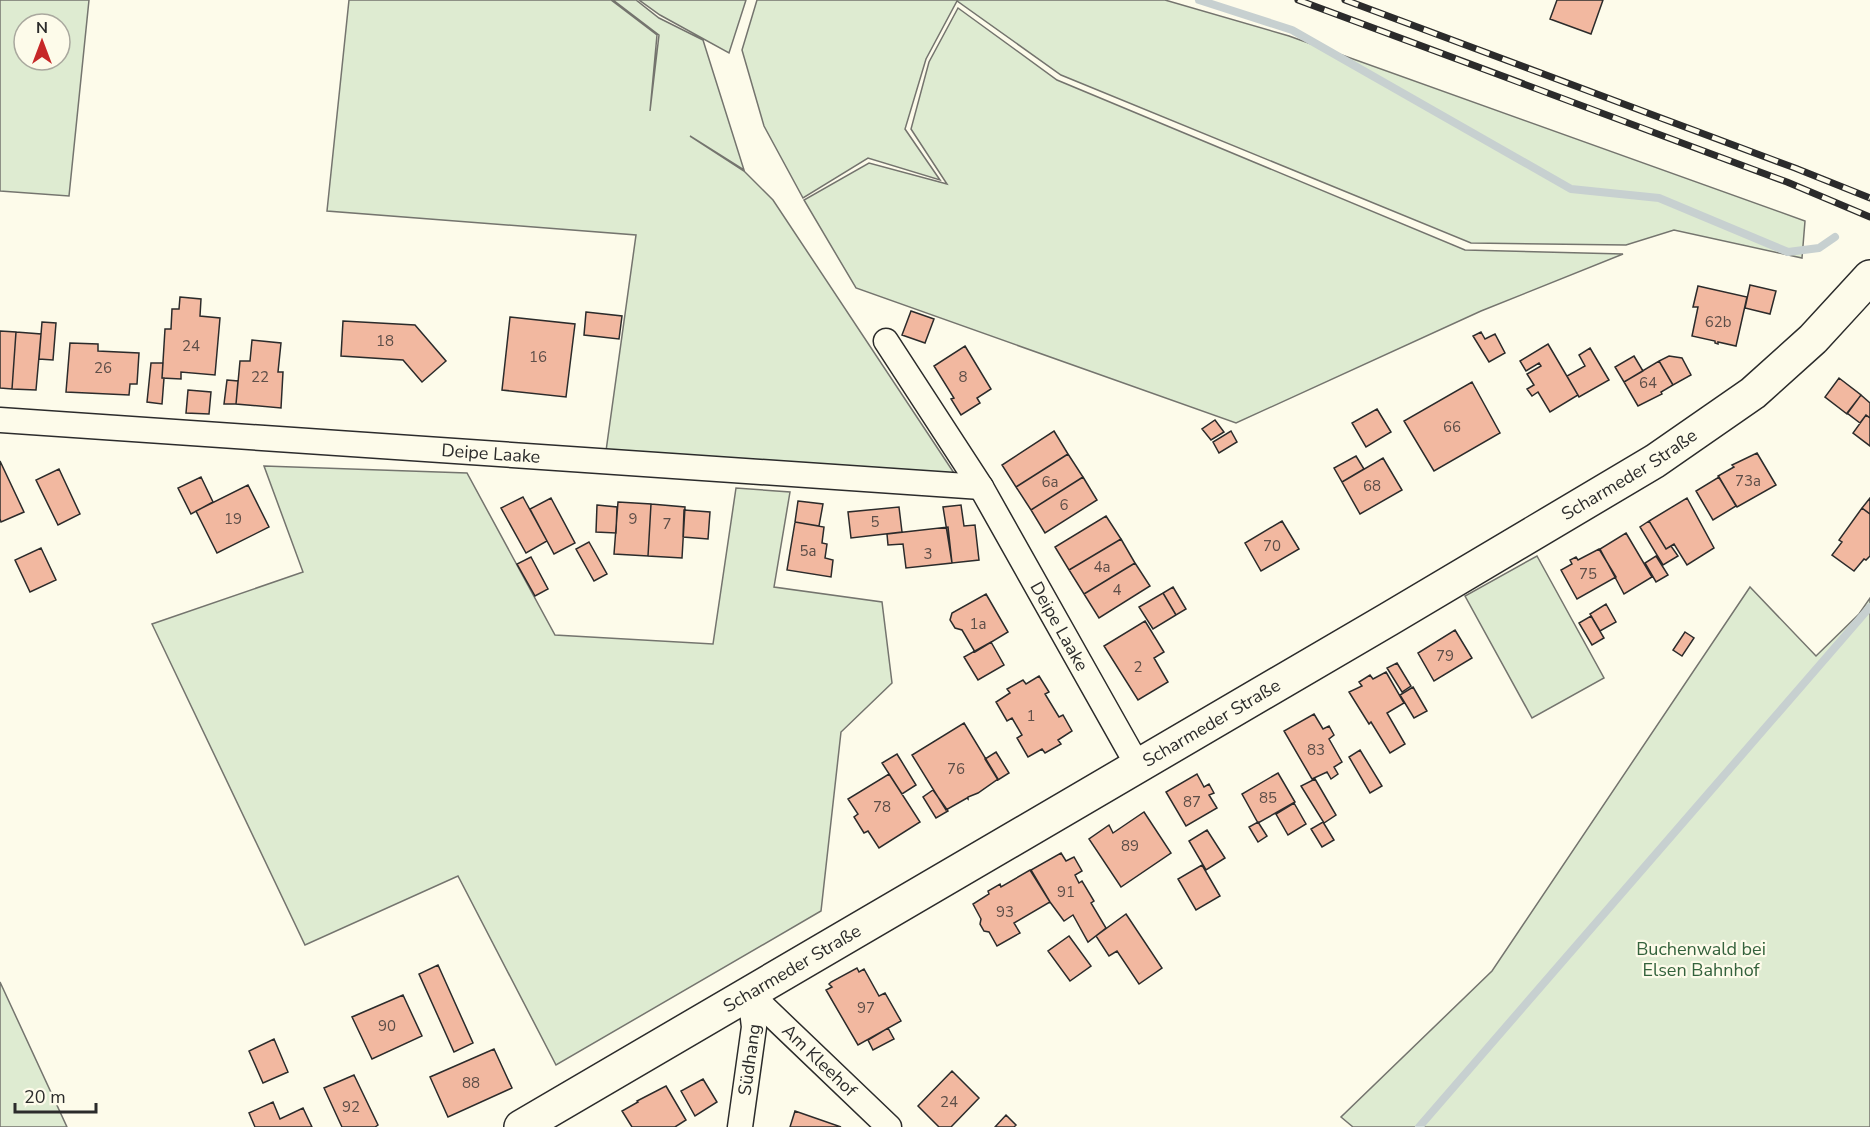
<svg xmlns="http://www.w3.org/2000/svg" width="1870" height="1127" font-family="'Nunito Sans',sans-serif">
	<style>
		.green { fill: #deebd1; stroke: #74746e; stroke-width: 1.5; fill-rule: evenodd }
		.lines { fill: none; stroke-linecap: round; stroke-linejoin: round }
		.stream { stroke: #c7d0d0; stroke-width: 8 }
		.building { fill: #f2b8a0; stroke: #2b2b2b; stroke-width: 1.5 }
		.street-casing { stroke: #2b2b2b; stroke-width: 27 }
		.secondary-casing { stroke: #2b2b2b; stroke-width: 36 }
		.street { stroke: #fdfbea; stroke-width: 24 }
		.secondary { stroke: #fdfbea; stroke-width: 33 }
		.rail-casing { stroke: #2b2b2b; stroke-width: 7 }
		.rail { stroke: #fdfbea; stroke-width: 4.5; stroke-dasharray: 14; stroke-linecap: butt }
		.labels { text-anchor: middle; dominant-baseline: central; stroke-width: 4.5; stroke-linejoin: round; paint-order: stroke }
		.number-label { font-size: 15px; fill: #5d4e48 }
		.street-label { font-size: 18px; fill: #2b2b2b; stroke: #fdfbea }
		.park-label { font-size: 18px; fill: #34623c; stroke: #fdfbea }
	</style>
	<rect width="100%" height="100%" fill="#fdfbea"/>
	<path class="green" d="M0,0H89L69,196L0,191ZM24,24H60V60H24Z
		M349,0H611L657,35L650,111L659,35L613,0H636L659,18L703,40L744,170L690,136L744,171L773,200L954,473L606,451L636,235L327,211Z
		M639,0H746L729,53L660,15Z
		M757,0H1165L1289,36L1805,221L1802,258L1674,230L1626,245L1471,243L1061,75L957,1L926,59L905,129L940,180L868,158L803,198L764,126L742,50Z
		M958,8L1057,80L1465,250L1623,254L1481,311L1236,423L856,288L804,200L869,163L947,184L911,129L929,62Z
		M264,466L467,473L555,635L713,644L736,488L790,492L774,587L882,602L892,683L841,732L821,911L556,1065L458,876L305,945L152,624L303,572Z
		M1537,556L1604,678L1532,718L1465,596Z
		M1750,587L1816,656L1859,614L1870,598V1127H1353L1341,1117L1492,971Z
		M0,982L67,1127H0Z"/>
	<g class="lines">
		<path class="stream" d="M1199,0L1292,30L1571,189L1659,198L1788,252L1819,248L1835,237
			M1419,1127L1870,607"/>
	</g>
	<path class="building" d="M1557,0H1603L1591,34L1550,19Z
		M1750,285L1776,291L1770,314L1745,308Z
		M1698,286L1747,297L1736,346L1718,342V344L1715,343V341L1692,336L1698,307H1693Z
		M180,297L201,299L200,316L220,318L215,375L181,372V379L162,378L165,329H171L172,309H179Z
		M911,311L934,319L925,343L902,335Z
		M586,312L622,316L619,339L584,335Z
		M510,317L575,324L566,397L502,390Z
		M343,321L415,325L446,361L422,382L403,360L341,356Z
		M42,322L56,323L53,360L39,359Z
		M0,331L16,332L12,389L0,388Z
		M16,332L41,334L36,390L12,389Z
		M1481,332L1485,339L1495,334L1505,353L1489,362L1473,336Z
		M252,340L281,343L278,372H283L281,408L236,404L240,361H250Z
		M70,343L98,344V351L139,353L137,384H130L129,395L66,392Z
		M1548,344L1578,395L1550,412L1538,392L1532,396L1527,389L1534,385L1527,374L1541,366L1539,363L1526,371L1520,361Z
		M965,346L991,389L977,398L980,403L961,415L951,399L954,398L934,366Z
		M1590,348L1609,380L1579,397L1567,376L1585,366L1579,355Z
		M1634,356L1643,371L1624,382L1615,367Z
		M1669,356L1682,358L1691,375L1673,385L1659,361Z
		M1659,361L1673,385L1661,392L1662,394L1638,406L1624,382Z
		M151,363H163L162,378H164L162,404L147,402Z
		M1839,378L1861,395L1847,414L1825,397Z
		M227,380L238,381L236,404H224Z
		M1472,382L1500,433L1434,471L1404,421Z
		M188,390L211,392L209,414L186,413Z
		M1861,395L1870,403V418L1866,415L1860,423L1847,413Z
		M1377,409L1391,432L1366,447L1352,423Z
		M1866,415L1870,418V446L1853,433Z
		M1215,420L1224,432L1211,440L1202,429Z
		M1054,431L1068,454L1016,487L1002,465Z
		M1231,431L1237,442L1219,453L1213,442Z
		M1757,453L1776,485L1737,507L1718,476L1734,467L1732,465Z
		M1068,454L1083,477L1031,510L1016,487Z
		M1356,456L1364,469L1342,482L1334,468Z
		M1383,458L1402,490L1360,514L1342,482Z
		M0,461L24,512L1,522L0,519Z
		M59,469L80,514L58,525L36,480Z
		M201,477L213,502L191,514L178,488Z
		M1083,477L1097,500L1045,533L1031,510Z
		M1719,477L1736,506L1713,520L1696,491Z
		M248,485L269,527L217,553L196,511Z
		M523,497L547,541L526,553L501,508Z
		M551,498L575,543L554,554L530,509Z
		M1687,498L1714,548L1687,565L1674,544L1666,549L1649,521Z
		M1870,498V514L1862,508Z
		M798,501L823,504L819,526L795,522Z
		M618,502L651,504L648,556L614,554Z
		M651,504L685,507L682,558L648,556Z
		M597,505L617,507L616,533L596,532Z
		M961,505L964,526L975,525L979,560L952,563L943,507Z
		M899,507L902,532L851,538L848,512Z
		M1862,508L1870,514V556L1866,560L1864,559L1854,571L1832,555L1842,542L1839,540Z
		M684,510L710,512L708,539L683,537Z
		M1106,516L1121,539L1069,570L1055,547Z
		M1282,521L1299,549L1261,571L1245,543Z
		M1649,521L1666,549L1671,546L1678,556L1663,565L1640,527Z
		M795,522L824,527L822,543L827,544L825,558L833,560L831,577L787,570Z
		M948,527L952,563L906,568L903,544L888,545L887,534Z
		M1626,533L1652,577L1624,594L1600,549Z
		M1121,539L1135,563L1084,594L1069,570Z
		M589,542L607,574L594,581L576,549Z
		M41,548L56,580L30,592L15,560Z
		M1599,549L1616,577L1577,599L1561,570L1572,564L1570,560L1576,557L1578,560Z
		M1656,556L1668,575L1656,582L1645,563Z
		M531,557L548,589L535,596L517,564Z
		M1135,563L1150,586L1099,618L1084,594Z
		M1173,587L1186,609L1176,615L1163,593Z
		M1163,593L1176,615L1153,629L1139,607Z
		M986,594L1008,632L975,652L962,630L955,628L950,620L952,613Z
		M1606,604L1616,622L1600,631L1590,614Z
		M1591,616L1604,638L1592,645L1579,623Z
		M1145,621L1164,652L1154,658L1168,682L1138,700L1104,646Z
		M1455,630L1472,658L1434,681L1418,653Z
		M1685,632L1694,638L1682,656L1673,650Z
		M991,642L1004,665L978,680L964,657Z
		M1397,663L1411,686L1402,692L1387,668Z
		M1386,672L1404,703L1387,713L1405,744L1390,753L1371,722L1369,724L1349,692L1362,686L1359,682L1370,675L1373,679Z
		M1039,676L1049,692L1045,694L1059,717L1063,715L1072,731L1058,740L1061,744L1045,753L1042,749L1028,757L1017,738L1022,735L1012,718L1007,721L996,702L1010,693L1007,689L1023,680L1026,684Z
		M1413,687L1427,711L1414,718L1400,695Z
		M1314,714L1323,729L1329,726L1334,735L1329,739L1342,762L1334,767L1338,774L1331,779L1327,772L1312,779L1284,731Z
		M964,723L998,779L978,793L968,797V799L967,798L946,810L912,755Z
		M1360,750L1382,786L1370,793L1349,757Z
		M996,752L1009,773L998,780L985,759Z
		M897,754L916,785L902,794L882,763Z
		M1278,773L1295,802L1258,823L1242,794Z
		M889,774L920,822L879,848L868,831L864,833L854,817L858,814L848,799Z
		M1197,774L1204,787L1209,784L1214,793L1209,795L1217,808L1186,826L1166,792Z
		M1315,779L1336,815L1324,823L1301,786Z
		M933,790L948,811L936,818L923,797Z
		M1294,803L1306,824L1288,835L1276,814Z
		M1144,812L1171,853L1121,887L1089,839L1109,825L1113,833Z
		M1258,822L1267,836L1258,842L1249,827Z
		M1323,822L1334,840L1322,847L1311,829Z
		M1207,830L1225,858L1206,870L1189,841Z
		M1061,853L1066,861L1074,857L1082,871L1075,875L1079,883L1082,881L1094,901L1091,903L1106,928L1088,942L1073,915L1064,921L1050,902L1031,870Z
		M1202,865L1220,896L1196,910L1178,879Z
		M1030,870L1050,902L1014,923L1020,933L997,946L989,932L984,931L980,924L981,919L973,904L989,894L988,891L1000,884L1001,887Z
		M1126,914L1162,968L1139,984L1117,951L1109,956L1096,936Z
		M1069,936L1091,966L1070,981L1048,951Z
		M438,965L473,1043L454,1052L419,974Z
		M857,968L859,972L864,969L879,996L885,993L901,1021L858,1045L826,990L832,987L829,984L831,982Z
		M403,995L422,1036L372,1059L352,1017Z
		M888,1028L894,1039L873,1050L868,1040Z
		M274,1039L288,1072L263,1083L249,1051Z
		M494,1049L512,1088L448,1117L430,1077Z
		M952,1071L979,1098L951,1127H939L918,1106Z
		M354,1075L378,1125L375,1127H342L324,1088Z
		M703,1079L717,1102L695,1116L681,1091Z
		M666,1086L686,1120L675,1127H632L622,1111L638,1102L637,1101Z
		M273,1102L280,1119L303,1108L312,1127H255L249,1113Z
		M795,1111L841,1127H790Z
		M1006,1115L1016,1125L1014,1127H995Z"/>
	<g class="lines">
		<defs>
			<g id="street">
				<path id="s1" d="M886,341L981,487L1138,766"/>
				<path id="s2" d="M0,420L981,487"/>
				<path id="s3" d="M750,994L889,1127"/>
				<path id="s4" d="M740,1127L754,1027L750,994"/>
			</g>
			<g id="secondary">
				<path id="s5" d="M521,1127L1389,619L1655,461L1753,393L1813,339L1870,277"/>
			</g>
		</defs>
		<use href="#street" class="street-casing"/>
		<use href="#secondary" class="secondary-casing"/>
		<use href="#street" class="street"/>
		<use href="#secondary" class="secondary"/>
		<defs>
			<path id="rail" d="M1298,0L1787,182L1870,217
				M1345,0L1795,168L1870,198"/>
		</defs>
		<use href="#rail" class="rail-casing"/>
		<use href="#rail" class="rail"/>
	</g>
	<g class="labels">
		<g class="number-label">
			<text x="1718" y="322">62b</text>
			<text x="385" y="341">18</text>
			<text x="191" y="346">24</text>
			<text x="538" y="357">16</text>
			<text x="103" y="368">26</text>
			<text x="260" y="377">22</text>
			<text x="963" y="377">8</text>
			<text x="1648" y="383">64</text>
			<text x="1452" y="427">66</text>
			<text x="1748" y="481">73a</text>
			<text x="1050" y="482">6a</text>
			<text x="1372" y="486">68</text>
			<text x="1064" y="505">6</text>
			<text x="233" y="519">19</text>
			<text x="633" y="519">9</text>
			<text x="875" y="522">5</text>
			<text x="667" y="524">7</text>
			<text x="1272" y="546">70</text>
			<text x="808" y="551">5a</text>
			<text x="928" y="554">3</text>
			<text x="1102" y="567">4a</text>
			<text x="1588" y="574">75</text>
			<text x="1117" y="590">4</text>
			<text x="978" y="624">1a</text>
			<text x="1445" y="656">79</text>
			<text x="1138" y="667">2</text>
			<text x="1031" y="716">1</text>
			<text x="1316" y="750">83</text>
			<text x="956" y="769">76</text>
			<text x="1268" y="798">85</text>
			<text x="1192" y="802">87</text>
			<text x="882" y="807">78</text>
			<text x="1130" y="846">89</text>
			<text x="1066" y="892">91</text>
			<text x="1005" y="912">93</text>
			<text x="866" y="1008">97</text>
			<text x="387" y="1026">90</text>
			<text x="471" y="1083">88</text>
			<text x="949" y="1102">24</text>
			<text x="351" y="1107">92</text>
		</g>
		<g class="street-label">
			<text stroke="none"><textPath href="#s2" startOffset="492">Deipe Laake</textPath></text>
			<text stroke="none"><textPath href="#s5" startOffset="1286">Scharmeder Straße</textPath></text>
			<text stroke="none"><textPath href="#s1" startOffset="334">Deipe Laake</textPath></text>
			<text stroke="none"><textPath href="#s5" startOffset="800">Scharmeder Straße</textPath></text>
			<text stroke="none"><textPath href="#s5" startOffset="314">Scharmeder Straße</textPath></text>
			<text stroke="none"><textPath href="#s4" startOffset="68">Südhang</textPath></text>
			<text stroke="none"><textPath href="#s3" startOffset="96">Am Kleehof</textPath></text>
		</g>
		<g class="park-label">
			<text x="1701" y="949">Buchenwald bei<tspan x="1701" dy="21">Elsen Bahnhof</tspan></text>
		</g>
	</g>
	<g transform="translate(42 42)"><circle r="28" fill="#fdfbea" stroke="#a9a89e" stroke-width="1.5"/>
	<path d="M0-4.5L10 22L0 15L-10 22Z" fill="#c62828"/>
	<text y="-9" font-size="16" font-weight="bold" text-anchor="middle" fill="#2b2b2b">N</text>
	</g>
	<path d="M15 1103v9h81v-9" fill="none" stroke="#2b2b2b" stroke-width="3"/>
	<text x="24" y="1103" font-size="18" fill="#2b2b2b" stroke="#fdfbea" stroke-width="4.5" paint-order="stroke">20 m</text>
</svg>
